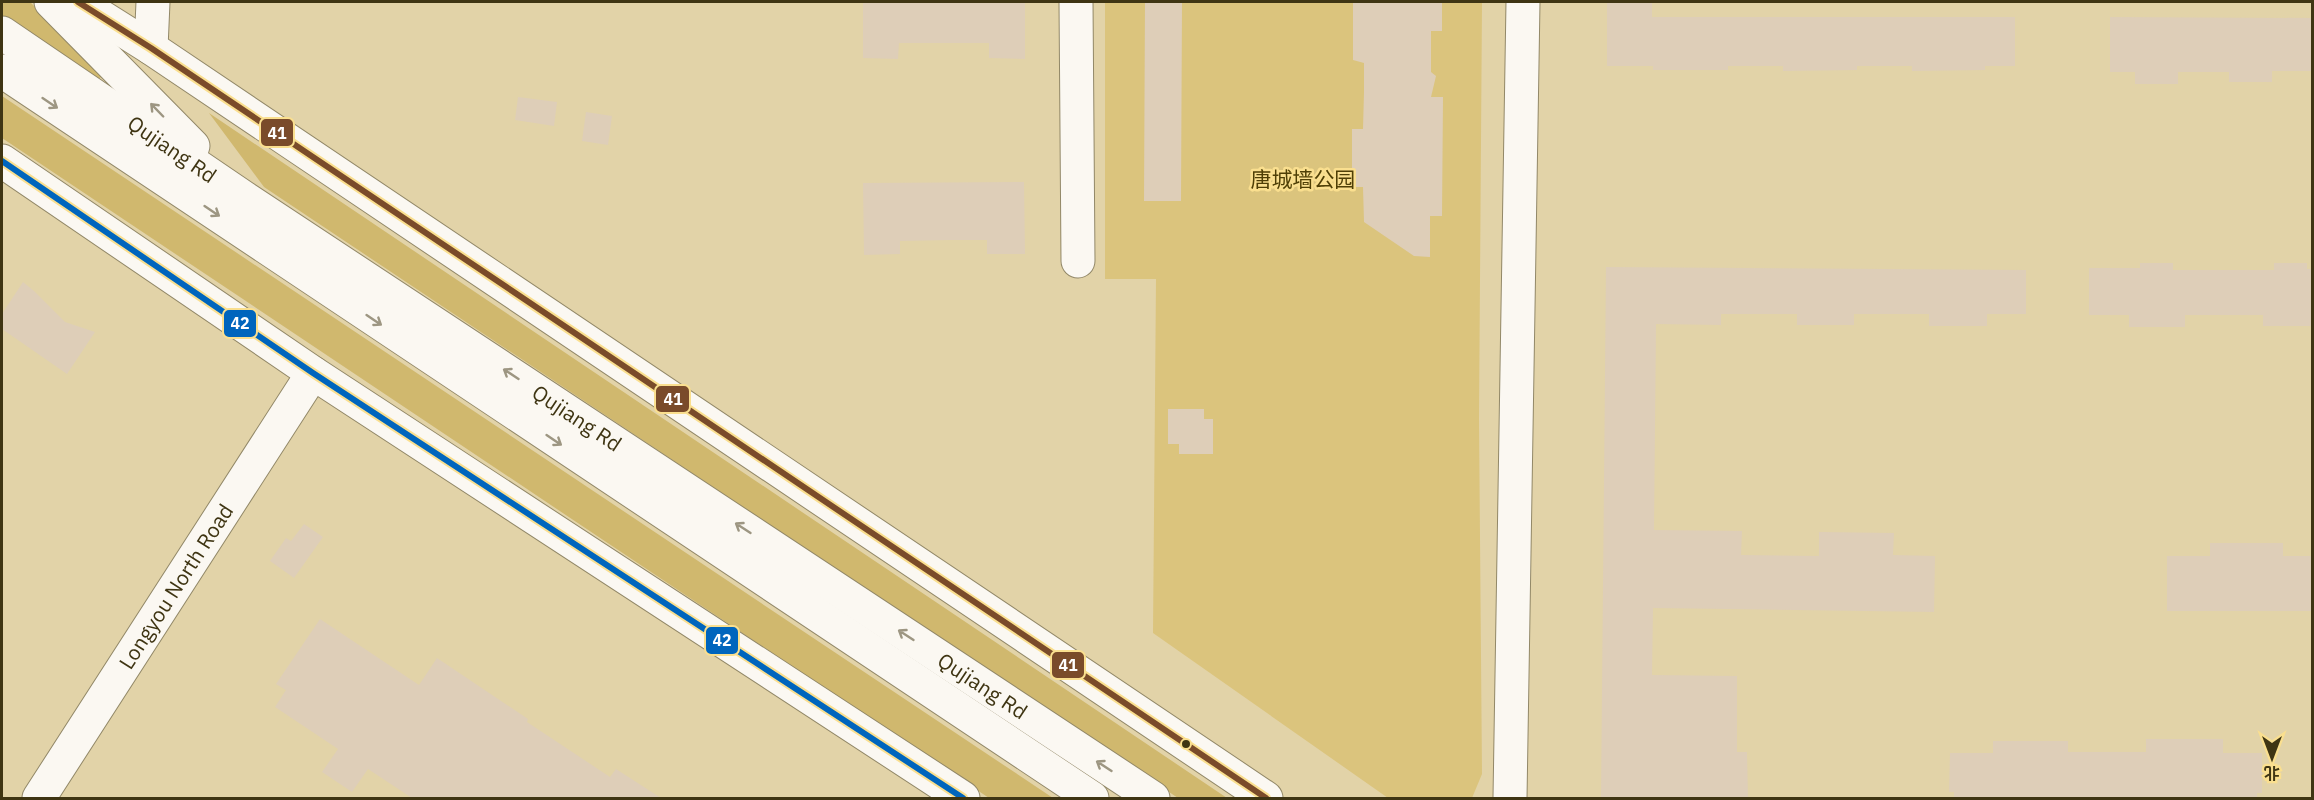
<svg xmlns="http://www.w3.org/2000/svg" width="2314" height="800" font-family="'IBM Plex Sans','Noto Sans SC',sans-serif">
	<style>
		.green { fill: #dbc47d }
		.forest { fill: #d0b86e }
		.building { fill: #deceb8 }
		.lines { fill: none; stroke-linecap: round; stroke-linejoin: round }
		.minor-casing { stroke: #928868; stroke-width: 35 }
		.major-casing { stroke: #928868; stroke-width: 35 }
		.highway-casing { stroke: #928868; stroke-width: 35 }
		.minor { stroke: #fbf8f2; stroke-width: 33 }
		.major { stroke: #fbf8f2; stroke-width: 33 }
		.highway { stroke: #fbf8f2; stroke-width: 33 }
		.bus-1-casing { stroke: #fadf8f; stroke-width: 10 }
		.bus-2-casing { stroke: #fadf8f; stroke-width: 10 }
		.bus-1 { stroke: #7a4b2a; stroke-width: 6 }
		.bus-2 { stroke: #0065bd; stroke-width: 6 }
		.oneway { stroke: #9d9682 }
		.bus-dot { fill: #3f3513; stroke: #fadf8f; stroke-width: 2 }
		.labels { text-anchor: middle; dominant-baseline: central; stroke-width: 5; stroke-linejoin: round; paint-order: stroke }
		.street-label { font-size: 21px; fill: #3f3513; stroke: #fadf8f }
		.park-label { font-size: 21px; fill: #4f3f06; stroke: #fadf8f }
		.line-badge { stroke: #fadf8f; stroke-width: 2 }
		.badge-label { font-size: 16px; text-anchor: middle; font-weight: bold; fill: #fff }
	</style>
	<rect width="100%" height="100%" fill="#e2d3a8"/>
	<path class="green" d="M1105,2H1482L1479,419L1482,774L1472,798H1388L1153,633L1156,279H1105Z"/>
	<path class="forest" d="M2,2H30L104,74L98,80L2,16Z
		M2,96L1053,798H989L2,138Z
		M209,113L1227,798H1178L264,187Z"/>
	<path class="building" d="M863,2H1025V59L989,58V43H899L898,59L863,58Z
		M1145,2H1182L1181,201H1144Z
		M1353,2H1442V31H1431V72L1436,76L1431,97H1443L1442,216H1430V257L1414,256L1364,222L1363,187H1352V129H1363L1364,92V63L1353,60Z
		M1607,2H1652V17H2015V66H1985V70L1912,71V66H1857V70L1783,71V66H1728V70H1653V66H1607Z
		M2110,17L2313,18V71H2272V82H2229V72H2178V84H2135V72H2110Z
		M518,97L557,102L554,126L515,120Z
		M586,112L612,116L608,145L582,141Z
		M1024,182L1025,254H987V240H950L900,241V254L864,255L863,183Z
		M2140,263H2173V270H2274V263H2307V269H2313V326H2263V315H2185V327H2129V315H2089V268H2140Z
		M1606,267L2026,270V314H1987V326H1929V314H1854V325H1797V314H1721V325L1656,324L1654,530L1742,531L1741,555L1819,556V532L1894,533L1893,555L1935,556L1934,612L1653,608L1652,675L1737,676V752H1747L1748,798H1601Z
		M23,282L34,291L65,322L95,332L67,374L2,329V314Z
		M1168,409H1204V419H1213V454H1179V444H1168Z
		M304,524L323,537L294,578L270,561L286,538L291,541Z
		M2210,543H2283V556H2313V611H2167V556H2210Z
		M320,619L419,685L437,658L528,719L527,722L610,777L616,769L661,798H412L368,769L352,792L322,772L338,749L275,707L286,690L276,684Z
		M2146,739H2223V753H2262V793H2257V798H1954V792H1949L1950,753H1993V741H2068V752H2146Z"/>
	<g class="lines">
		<defs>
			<g id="minor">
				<path d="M1076,2L1078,261"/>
				<path d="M151,48L153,2"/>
				<path id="s1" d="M39,798L313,373"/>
				<path d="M1510,798L1523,2"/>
			</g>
			<path id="major" d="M78,2L151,48L1266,798
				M2,161L313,373L963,798"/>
			<g id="highway">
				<path d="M51,2L193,146"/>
				<path id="s2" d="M2,33L243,197L1153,798"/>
				<path d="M2,71L1092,798"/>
			</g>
		</defs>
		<use href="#minor" class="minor-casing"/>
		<use href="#major" class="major-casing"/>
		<use href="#highway" class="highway-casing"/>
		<use href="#minor" class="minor"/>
		<use href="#major" class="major"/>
		<use href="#highway" class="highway"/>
		<defs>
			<path id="bus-1" d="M78,2L151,48L1266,798"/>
			<path id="bus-2" d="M2,161L313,373L963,798"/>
		</defs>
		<use href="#bus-1" class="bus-1-casing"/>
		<use href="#bus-2" class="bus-2-casing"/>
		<use href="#bus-1" class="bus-1"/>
		<use href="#bus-2" class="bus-2"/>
	</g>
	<defs><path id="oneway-shaft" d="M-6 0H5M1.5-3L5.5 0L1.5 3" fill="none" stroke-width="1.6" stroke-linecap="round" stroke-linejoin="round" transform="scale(1.5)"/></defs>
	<g class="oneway">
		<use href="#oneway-shaft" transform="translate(50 103) rotate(34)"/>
		<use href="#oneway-shaft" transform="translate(157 110) rotate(-134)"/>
		<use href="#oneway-shaft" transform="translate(212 211) rotate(34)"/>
		<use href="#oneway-shaft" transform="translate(374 320) rotate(34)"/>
		<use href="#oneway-shaft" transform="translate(511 374) rotate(-147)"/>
		<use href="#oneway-shaft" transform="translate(554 440) rotate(34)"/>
		<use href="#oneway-shaft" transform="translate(743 528) rotate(-147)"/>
		<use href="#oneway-shaft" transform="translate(906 635) rotate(-147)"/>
		<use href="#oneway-shaft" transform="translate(1104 766) rotate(-147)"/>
	</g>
	<circle class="bus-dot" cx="1186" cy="744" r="5"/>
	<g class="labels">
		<g class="street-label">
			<text stroke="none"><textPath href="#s2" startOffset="206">Qujiang Rd</textPath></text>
			<text stroke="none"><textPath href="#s2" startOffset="692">Qujiang Rd</textPath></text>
			<text stroke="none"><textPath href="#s1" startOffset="252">Longyou North Road</textPath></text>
			<text stroke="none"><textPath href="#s2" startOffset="1178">Qujiang Rd</textPath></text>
		</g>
		<g class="park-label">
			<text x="1303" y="179">唐城墙公园</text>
		</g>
	</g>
	<g class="line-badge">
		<rect x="260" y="118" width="34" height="29" rx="6" fill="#7a4b2a"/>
		<rect x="223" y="309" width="34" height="29" rx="6" fill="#0065bd"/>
		<rect x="655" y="385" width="35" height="28" rx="6" fill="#7a4b2a"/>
		<rect x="705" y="626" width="34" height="29" rx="6" fill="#0065bd"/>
		<rect x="1051" y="651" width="34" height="28" rx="6" fill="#7a4b2a"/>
	</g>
	<g class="badge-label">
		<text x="277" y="139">41</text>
		<text x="240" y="329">42</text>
		<text x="673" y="405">41</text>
		<text x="722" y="646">42</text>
		<text x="1068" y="671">41</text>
	</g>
	<rect width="2314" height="800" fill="none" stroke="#3f3513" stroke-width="6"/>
	<g transform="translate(2272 758) rotate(180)" stroke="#fadf8f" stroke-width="4.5" paint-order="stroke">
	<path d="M0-4.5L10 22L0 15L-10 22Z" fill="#3f3513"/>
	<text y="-9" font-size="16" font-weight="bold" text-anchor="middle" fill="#3f3513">北</text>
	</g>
</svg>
